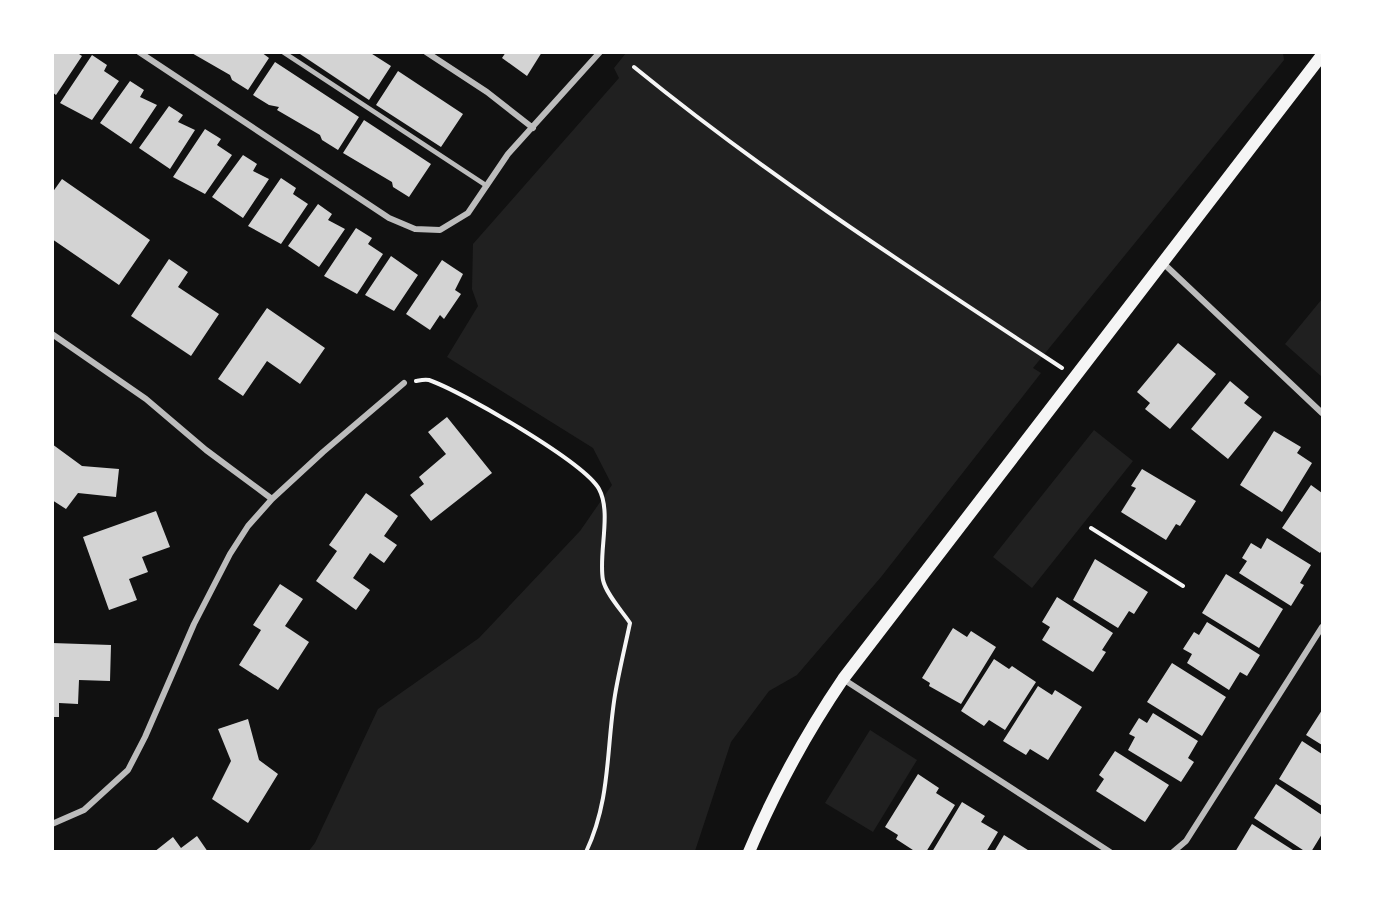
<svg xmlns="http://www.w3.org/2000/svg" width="1375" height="904" font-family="'Exo 2',sans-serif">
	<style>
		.green { fill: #202020 }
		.building { fill: #d3d3d3 }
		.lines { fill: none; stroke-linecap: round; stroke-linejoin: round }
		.path { stroke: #f5f5f5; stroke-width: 4 }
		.service { stroke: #bcbcbc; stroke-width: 4.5 }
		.minor { stroke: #bcbcbc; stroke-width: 6 }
		.secondary { stroke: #f5f5f5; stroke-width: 12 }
	</style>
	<rect width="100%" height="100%" fill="#111"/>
	<path class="green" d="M626,53H1283L1284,60L1033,368L1041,373L881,577L797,675L769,691L731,742L695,851L308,852L315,843L378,709L479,638L580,531L612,485L593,448L447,357L478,306L472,289L473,244L619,78L614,68Z
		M1322,299V377L1285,344Z
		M1094,430L1133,461L1032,588L993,557Z
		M870,730L917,760L873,832L825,803Z"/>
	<path class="building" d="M52,52H76L82,56L56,95L52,92Z
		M190,52H261L269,58L248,90L232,80L230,75Z
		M297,52H369L391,66L369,100Z
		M506,52H542L527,76L502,58Z
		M92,55L107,65L104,71L119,81L92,120L60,103Z
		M275,62L359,117L338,150L322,140L320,135L277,110L279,107L269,105L253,95Z
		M398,71L463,114L441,147L376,105Z
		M130,81L144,90L140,97L157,105L131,144L100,123Z
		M169,106L183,115L178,122L195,130L170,169L139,148Z
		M364,120L431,164L409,197L393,187L392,182L343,153Z
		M205,129L221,139L217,145L232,155L205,194L173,177Z
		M243,155L257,164L253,171L269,179L243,218L212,197Z
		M281,178L296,188L293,194L308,204L281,244L248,226Z
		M62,179L150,240L119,285L52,239V193Z
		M318,204L332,214L328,220L345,229L319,267L288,246Z
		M356,228L372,238L368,244L383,254L357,294L324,276Z
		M391,256L418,275L394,311L365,295Z
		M169,259L188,272L178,287L219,314L191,356L131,316Z
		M442,260L463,274L455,290L461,294L444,319L440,315L430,330L406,314Z
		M267,308L325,348L300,384L267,361L243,396L218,379Z
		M1178,343L1216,374L1170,429L1145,409L1150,403L1137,392Z
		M1230,381L1249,397L1244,403L1262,417L1228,459L1191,429Z
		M447,417L492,473L431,521L410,495L424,484L419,477L446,454L428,432Z
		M1274,431L1301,447L1297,453L1312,463L1282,512L1240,485Z
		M52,444L82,466L119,469L116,497L78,493L66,509L52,500Z
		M1142,469L1196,501L1180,526L1176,524L1166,540L1121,512L1136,488L1131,486Z
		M1311,485L1322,493V550L1320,553L1282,528Z
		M366,493L398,516L384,536L397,545L384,563L370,553L353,578L370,590L356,610L316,581L337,551L329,545Z
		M156,511L170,547L142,557L148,572L129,579L137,600L109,610L83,537Z
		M1267,538L1311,565L1300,583L1304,585L1291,606L1239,573L1247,561L1242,558L1251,543L1261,549Z
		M1095,559L1148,592L1134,614L1129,611L1118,628L1073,600Z
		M1226,574L1283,609L1259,648L1202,613Z
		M280,584L303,599L285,626L309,642L278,690L239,665L261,630L253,625Z
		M1057,597L1113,633L1102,650L1106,652L1093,672L1042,640L1050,627L1042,622Z
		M1207,622L1260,655L1247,676L1240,672L1229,690L1187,663L1192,654L1183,649L1194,632L1199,635Z
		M953,628L967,637L971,631L996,647L961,704L929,686L930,683L922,678Z
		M52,643L111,645L110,681L79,680L78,704L59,703V717H52Z
		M994,659L1009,669L1012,666L1036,682L1005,730L989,720L984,726L961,711Z
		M1172,663L1226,697L1202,736L1147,702Z
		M1038,686L1052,695L1055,690L1082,707L1048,760L1030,749L1026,755L1003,741Z
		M1322,710V745L1306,735Z
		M1153,713L1198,741L1188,758L1194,762L1181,782L1128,750L1135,737L1129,734L1139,718L1147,723Z
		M248,719L259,760L278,774L248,823L212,799L231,761L218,729Z
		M1302,741L1322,754V806L1279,779Z
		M1115,751L1169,785L1145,822L1096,791L1104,779L1099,775Z
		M918,774L939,788L936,793L955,805L926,852H916L896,839L898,835L885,827Z
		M1276,784L1322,815V834L1311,852H1306L1254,818Z
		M962,802L985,816L981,822L998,832L986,852H932Z
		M1252,824L1296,852H1235Z
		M1004,835L1031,852H994Z
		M197,836L208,852H154L173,837L181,848Z"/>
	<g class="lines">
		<path class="path" d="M634,67C770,178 916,272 1062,368
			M416,381C421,380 425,379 429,380C461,391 584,462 599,489C612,513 598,554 603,580C606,594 622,611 630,623C625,647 619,671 615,695C606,750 611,799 586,852
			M1091,528L1183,586"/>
		<path class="service" d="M283,52L487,186"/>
		<path class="minor" d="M139,52L389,218L415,229L440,230L468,213L508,154L600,52
			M426,52L487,92L533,128
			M1163,263L1322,413
			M52,334L146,399L206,450L272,499
			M843,679L1110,852
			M52,824L84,810L128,770L145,737L194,624L230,554L248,526L272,499L323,452L404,383
			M1173,852L1186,841L1322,627"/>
		<path class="secondary" d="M749,852C776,788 805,735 843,679L1322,55"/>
	</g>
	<rect width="1375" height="904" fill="none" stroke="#ffffff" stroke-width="108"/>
</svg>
